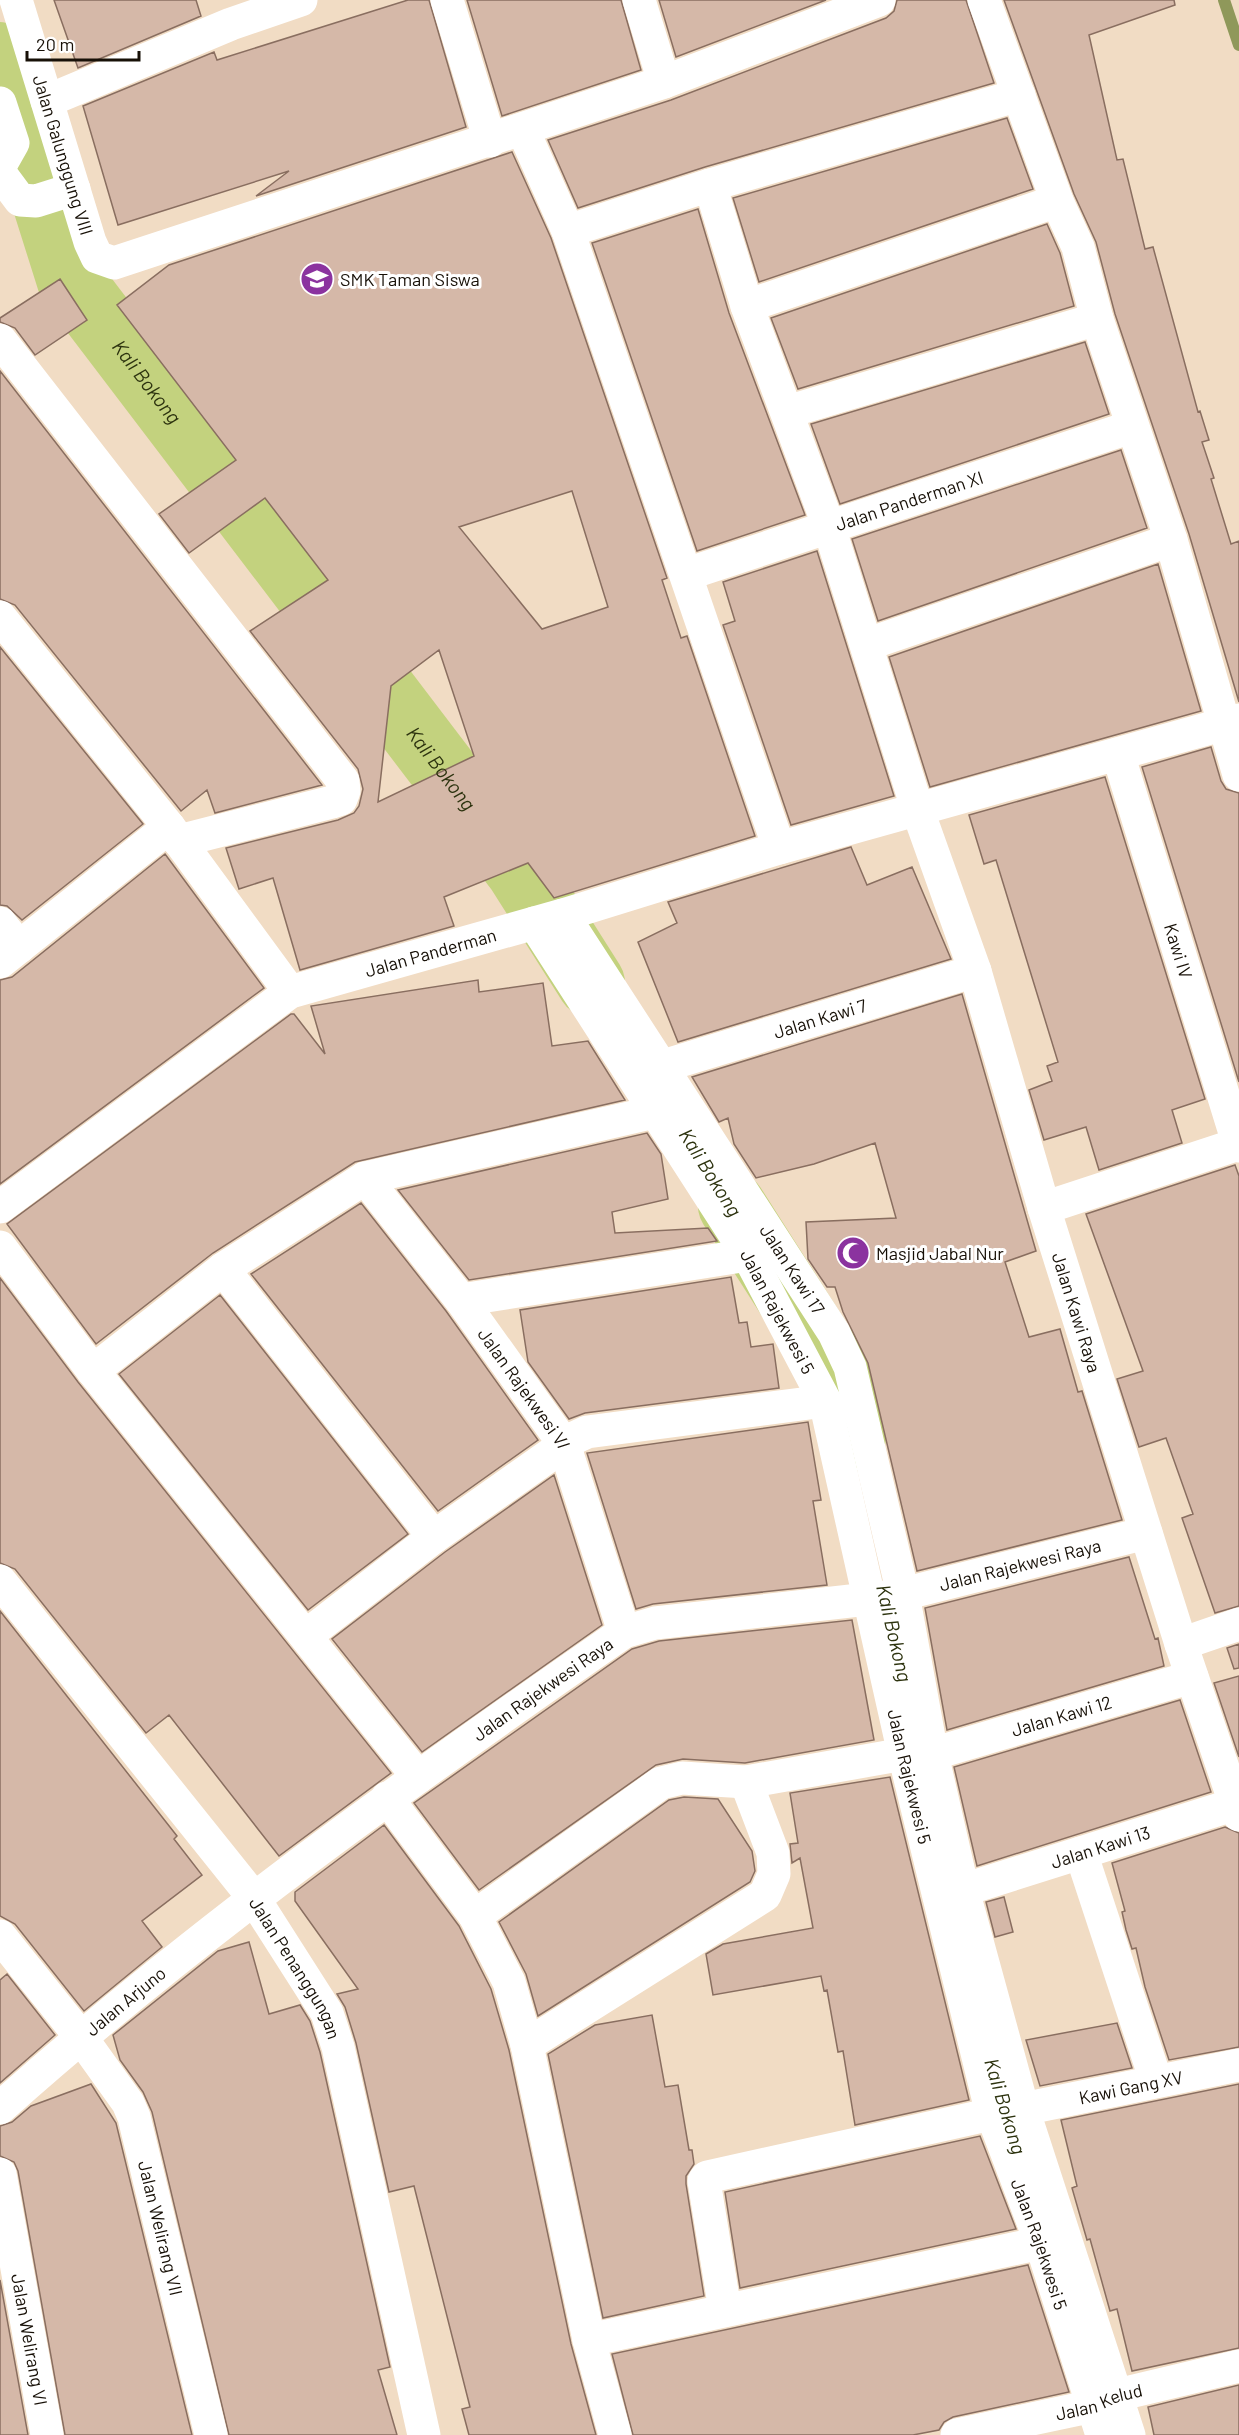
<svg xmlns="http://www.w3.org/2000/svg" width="1239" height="2435" font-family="Barlow,sans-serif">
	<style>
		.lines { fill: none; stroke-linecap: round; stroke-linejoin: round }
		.stream { stroke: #8f985a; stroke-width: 12 }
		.river { stroke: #c3d27e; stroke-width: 68 }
		.building { fill: #d5b8a8; stroke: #896e60; stroke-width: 1.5; fill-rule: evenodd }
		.minor { stroke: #fff; stroke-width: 33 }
		.labels { text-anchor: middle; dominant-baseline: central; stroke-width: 6; stroke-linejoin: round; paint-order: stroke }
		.street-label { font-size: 18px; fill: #171007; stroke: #fff }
		.poi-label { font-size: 18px; fill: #171007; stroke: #fff; text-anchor: start }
		.water-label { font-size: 20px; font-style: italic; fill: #2d330f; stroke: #fff }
	</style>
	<rect width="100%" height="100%" fill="#f1dcc4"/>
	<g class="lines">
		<path class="stream" d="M1224,0L1239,45"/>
		<g class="river">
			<path id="s1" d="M0,56L71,281L520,871L591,983"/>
			<path d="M732,1206L837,1371L852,1437"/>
		</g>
	</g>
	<path class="building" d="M54,0H196L201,16L78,68Z
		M408,0H429L466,127L256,196L289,171L118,225L83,106L214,52L217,60Z
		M467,0H621L641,70L502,116Z
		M659,0H826L676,57Z
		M897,0H966L994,83L705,167L578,208L548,140L671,100L886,18L894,11Z
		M1004,0H1174L1175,5L1089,35L1117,160L1123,159L1145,249L1153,247L1198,412L1200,411L1209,440L1202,442L1214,478L1211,479L1231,544L1239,541V702L1189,534L1115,314L1096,242L1074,194Z
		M1007,118L1033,189L759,282L733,198Z
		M512,152L551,238L667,578L662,580L681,638L687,636L755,836L554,898L528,863L444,897L454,926L300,970L273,878L239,889L226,848L338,820L354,813L359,806L363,789L358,769L250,631L328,580L265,498L189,553L159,514L236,460L117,305L169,265ZM572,491L608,607L542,629L459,527ZM439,650L474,756L378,802L391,686Z
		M698,209L729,313L805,515L697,551L592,243Z
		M1047,224L1060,253L1074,306L798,389L771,318Z
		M60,279L87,320L35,355L15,328L0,322V318Z
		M1085,342L1109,414L840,504L811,424Z
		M0,371L322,785L215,813L207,790L181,811L15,605L0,599Z
		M1121,450L1147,528L878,621L852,539Z
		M817,551L894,796L791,825L723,625L735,621L723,582Z
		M1158,564L1201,711L930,787L889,657Z
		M0,647L143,824L22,920L7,906L0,905Z
		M1211,747L1221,781L1226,789L1239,793V1082L1142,767Z
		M1105,777L1205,1099L1172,1110L1182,1143L1099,1170L1086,1127L1044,1140L1029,1090L1052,1081L1047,1066L1058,1062L996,860L984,864L969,815Z
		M851,847L867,885L912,867L951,959L678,1042L638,942L677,923L668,902Z
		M165,854L264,988L0,1184V980L12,977Z
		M478,980L479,992L543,983L552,1046L588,1041L625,1100L355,1162L213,1253L96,1344L7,1224L291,1014H294L325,1054L311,1006Z
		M962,994L1036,1251L1005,1262L1029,1337L1060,1329L1078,1392L1082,1391L1122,1520L917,1571L868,1363L843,1312L835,1287H827L808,1259L806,1222L896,1218L875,1143L814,1164L756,1178L734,1144L728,1118L719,1122L692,1077Z
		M647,1133L661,1154L668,1199L612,1212L615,1233L708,1228L717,1241L469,1280L398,1190Z
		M1235,1165L1239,1176V1606L1215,1613L1182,1518L1193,1514L1166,1438L1139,1447L1117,1379L1143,1371L1086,1214Z
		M361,1203L446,1311L538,1440L438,1511L251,1274Z
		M731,1277L739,1323L747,1322L751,1347L773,1344L779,1388L585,1413L569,1419L528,1362L520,1310Z
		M0,1278L78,1382L391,1773L279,1856L169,1715L146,1733L15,1569L0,1563Z
		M220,1295L408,1534L308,1610L119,1374Z
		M808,1422L821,1500L813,1501L827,1585L653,1604L636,1609L587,1453Z
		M554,1475L602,1625L422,1752L332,1639L445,1552Z
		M1129,1557L1155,1639L1158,1638L1164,1666L947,1730L925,1608Z
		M0,1611L177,1836L174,1839L202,1875L142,1921L162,1947L84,2011L15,1924L0,1916Z
		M852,1620L874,1740L745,1763L683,1759L656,1765L479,1890L414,1803L632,1649L659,1641Z
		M1239,1644V1668L1234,1669L1227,1648Z
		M1239,1676V1757L1214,1683Z
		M1180,1700L1211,1792L977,1866L954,1767Z
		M890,1777L969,2100L855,2125L843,2051L838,2052L827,1990L824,1991L821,1976L713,1995L706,1954L723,1944L813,1928L800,1858L792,1863L790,1844L798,1843L790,1793Z
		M684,1797L718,1799L752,1851L755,1871L750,1882L538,2016L526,1974L499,1922L669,1800Z
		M384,1825L459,1926L491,1989L509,2050L571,2344L596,2435H469L462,2409L470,2407L414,2186L389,2192L356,2043L345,2007L337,1994L358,1989L295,1901V1892Z
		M1225,1827L1239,1833V2047L1169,2060L1145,1987L1136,1948L1132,1949L1126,1930L1122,1912L1125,1911L1112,1863Z
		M1004,1897L1013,1932L995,1937L986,1902Z
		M249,1942L269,2014L300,2005L310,2021L320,2052L390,2367L378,2370L397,2435H229L152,2112L143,2092L120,2060L113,2035L218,1951Z
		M7,1974L55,2035L0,2083V1980Z
		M652,2015L665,2087L678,2085L689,2150H692L694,2164L686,2176V2184L704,2296L603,2318L548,2054L595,2025Z
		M1117,2023L1132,2068L1040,2086L1026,2040Z
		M91,2084L116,2123L192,2435H65L18,2171L14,2162L0,2156V2126L12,2122L31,2106Z
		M1239,2084V2348L1132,2371L1117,2309L1110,2311L1090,2239L1087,2240L1072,2188L1077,2186L1061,2120Z
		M980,2136L1016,2229L740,2288L725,2192Z
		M1028,2265L1069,2392L953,2417L944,2422L939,2430L913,2435H633L612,2354Z
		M0,2280L28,2435H0Z
		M1239,2385V2435H1154L1148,2407Z"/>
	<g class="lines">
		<g class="minor">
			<path id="s2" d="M16,0L90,242L97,257L114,263L664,82L879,0"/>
			<path d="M447,0L490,141"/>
			<path d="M639,0L664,82"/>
			<path d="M984,0L1057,201L1078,247L1097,319L1171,540L1239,775"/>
			<path d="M47,101L231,24L301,0"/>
			<path d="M0,103L13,143L0,166"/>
			<path d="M523,130L568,231L779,848"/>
			<path d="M0,173L20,200L36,201L74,189"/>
			<path id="s3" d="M710,185L747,306L829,527L918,811L975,971L1044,1208L1181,1644L1239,1815"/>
			<path d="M568,231L710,185L1019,95"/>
			<path d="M747,306L1057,201"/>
			<path d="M0,340L343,781L344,791L341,799L332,802L179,841"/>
			<path d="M787,412L1097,319"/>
			<path id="s4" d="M687,574L1131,427"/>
			<path d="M0,617L169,827L290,992"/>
			<path d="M868,644L1171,540"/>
			<path id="s5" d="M1118,754L1239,1146"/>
			<path id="s6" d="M563,915L834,1333L850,1367L903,1594L932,1754L963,1890L1023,2109L1129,2435"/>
			<path d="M0,923L19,947"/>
			<path id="s7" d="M534,923L748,1255L825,1401L904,1754L992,2114L1041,2243L1102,2435"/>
			<path d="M0,962L169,827"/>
			<path id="s8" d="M663,1066L975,971"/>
			<path id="s9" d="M365,1178L461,1300L564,1444L624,1632"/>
			<path id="s10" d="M0,1207L290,992L563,915L779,848L1239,720"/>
			<path d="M1044,1208L1239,1144"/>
			<path d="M0,1247L93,1371L418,1777"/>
			<path d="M223,1269L434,1537"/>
			<path d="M461,1300L748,1255"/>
			<path d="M93,1371L223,1269L365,1178L655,1112"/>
			<path id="s11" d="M0,1581L253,1897L327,2013L338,2047L424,2435"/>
			<path d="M307,1635L434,1537L574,1438L587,1432L825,1401"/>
			<path d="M1181,1644L1239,1624"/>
			<path id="s12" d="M932,1754L1192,1677"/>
			<path d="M387,1798L475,1916L509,1982L527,2045L589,2340L615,2435"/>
			<path d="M1081,1853L1156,2081"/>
			<path id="s13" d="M963,1890L1236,1804"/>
			<path d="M475,1916L661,1783L682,1778L746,1782L904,1754"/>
			<path id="s14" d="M0,1936L80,2036L128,2103L134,2117L211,2435"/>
			<path d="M527,2045L765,1895L774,1874L773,1853L746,1782"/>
			<path id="s15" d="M0,2108C196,1933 409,1781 624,1632L655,1623L895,1596L1146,1533"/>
			<path id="s16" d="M1023,2109L1239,2065"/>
			<path id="s17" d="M0,2174L47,2435"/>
			<path d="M725,2310L704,2181L707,2177L992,2114"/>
			<path d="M589,2340L1041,2243"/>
			<path id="s18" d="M957,2435L1093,2406L1117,2395L1239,2366"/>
		</g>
	</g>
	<defs>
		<symbol id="school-disc" viewBox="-11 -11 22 22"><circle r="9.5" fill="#8b339f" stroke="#fff"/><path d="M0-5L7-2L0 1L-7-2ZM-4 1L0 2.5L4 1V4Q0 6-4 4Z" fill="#fff"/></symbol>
		<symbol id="mosque-disc" viewBox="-11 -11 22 22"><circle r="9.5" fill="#8b339f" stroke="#fff"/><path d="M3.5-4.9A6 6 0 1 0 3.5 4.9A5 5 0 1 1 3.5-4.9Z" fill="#fff"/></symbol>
	</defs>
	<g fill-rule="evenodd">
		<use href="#school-disc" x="298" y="260" width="38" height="38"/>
		<use href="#mosque-disc" x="834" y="1234" width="38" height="38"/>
	</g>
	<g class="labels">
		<g class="street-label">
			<text stroke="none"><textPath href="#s2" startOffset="162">Jalan Galunggung VIII</textPath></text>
			<text stroke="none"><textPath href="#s4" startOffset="234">Jalan Panderman XI</textPath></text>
			<text stroke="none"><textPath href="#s5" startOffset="206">Kawi IV</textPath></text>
			<text stroke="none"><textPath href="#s10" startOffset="507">Jalan Panderman</textPath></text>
			<text stroke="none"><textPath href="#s8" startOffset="164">Jalan Kawi 7</textPath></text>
			<text stroke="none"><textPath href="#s6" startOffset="422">Jalan Kawi 17</textPath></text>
			<text stroke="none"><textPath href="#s7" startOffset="459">Jalan Rajekwesi 5</textPath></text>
			<text stroke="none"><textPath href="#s3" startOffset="1186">Jalan Kawi Raya</textPath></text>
			<text stroke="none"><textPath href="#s9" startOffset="264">Jalan Rajekwesi VI</textPath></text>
			<text stroke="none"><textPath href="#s15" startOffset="1188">Jalan Rajekwesi Raya</textPath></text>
			<text stroke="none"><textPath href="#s15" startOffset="686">Jalan Rajekwesi Raya</textPath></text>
			<text stroke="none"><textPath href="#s12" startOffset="135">Jalan Kawi 12</textPath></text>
			<text stroke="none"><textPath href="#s7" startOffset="945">Jalan Rajekwesi 5</textPath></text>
			<text stroke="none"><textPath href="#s13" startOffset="144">Jalan Kawi 13</textPath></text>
			<text stroke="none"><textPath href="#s11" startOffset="488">Jalan Penanggungan</textPath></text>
			<text stroke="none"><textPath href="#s15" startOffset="165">Jalan Arjuno</textPath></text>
			<text stroke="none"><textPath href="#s16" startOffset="110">Kawi Gang XV</textPath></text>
			<text stroke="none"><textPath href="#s14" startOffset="340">Jalan Welirang VII</textPath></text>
			<text stroke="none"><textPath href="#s7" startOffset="1431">Jalan Rajekwesi 5</textPath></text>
			<text stroke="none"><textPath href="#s17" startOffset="168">Jalan Welirang VI</textPath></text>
			<text stroke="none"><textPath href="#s18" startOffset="146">Jalan Kelud</textPath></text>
		</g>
		<g class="poi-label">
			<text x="340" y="279">SMK Taman Siswa</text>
			<text x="876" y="1253">Masjid Jabal Nur</text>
		</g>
		<g class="water-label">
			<text stroke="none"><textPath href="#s1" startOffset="362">Kali Bokong</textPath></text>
			<text stroke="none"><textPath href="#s1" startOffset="848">Kali Bokong</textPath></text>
			<text transform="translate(711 1172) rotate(58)">Kali Bokong</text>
			<text transform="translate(895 1633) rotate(77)">Kali Bokong</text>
			<text transform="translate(1006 2106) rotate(73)">Kali Bokong</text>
		</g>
	</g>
	<path d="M27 51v9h112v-9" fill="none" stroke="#171007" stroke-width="3"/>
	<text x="36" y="51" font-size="18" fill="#171007" stroke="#ffffff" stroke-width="4.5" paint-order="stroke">20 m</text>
</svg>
